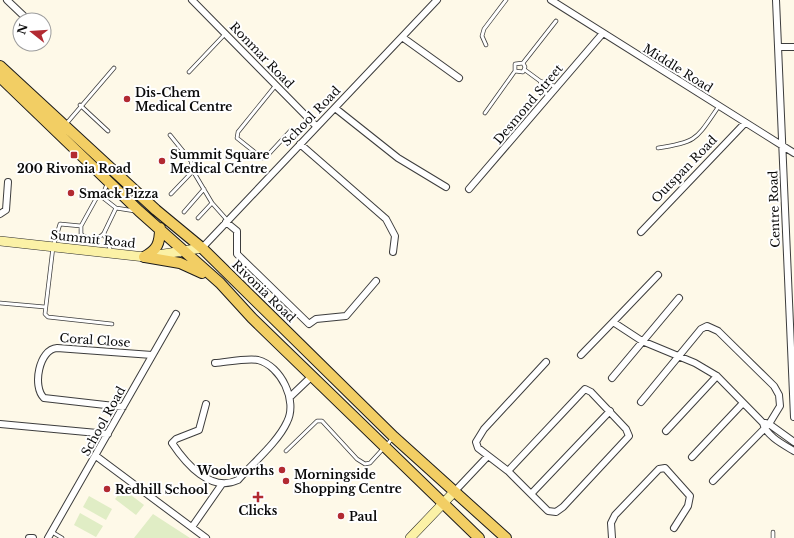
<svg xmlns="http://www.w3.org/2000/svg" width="794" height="538" font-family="'Libre Baskerville',serif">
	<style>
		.pitch { fill: #e0edc5 }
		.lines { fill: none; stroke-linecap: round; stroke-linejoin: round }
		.lane-casing { stroke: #3d3d3d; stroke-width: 4.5 }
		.street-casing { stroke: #3d3d3d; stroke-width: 8 }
		.secondary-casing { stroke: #2c2c2c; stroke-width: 10 }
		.primary-casing { stroke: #1b1b1b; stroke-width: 12 }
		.lane { stroke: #fff; stroke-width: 3 }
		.street { stroke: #fff; stroke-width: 6 }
		.secondary { stroke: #fbf1a6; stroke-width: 9 }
		.primary { stroke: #f2ce64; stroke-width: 10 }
		.poi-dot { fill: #b22a32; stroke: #fff; stroke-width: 1.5 }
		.labels { text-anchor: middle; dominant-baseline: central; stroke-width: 4; stroke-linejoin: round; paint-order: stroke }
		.street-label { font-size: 12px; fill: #0a0a0a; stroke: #fff }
		.poi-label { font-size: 12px; font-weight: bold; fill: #0a0a0a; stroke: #fff; text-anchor: start }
	</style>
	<rect width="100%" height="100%" fill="#fef9e8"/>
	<path class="pitch" d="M123,489L144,505L136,515L115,499Z
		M89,496L112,509L106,520L83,507Z
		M80,513L103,526L96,537L74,525Z
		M153,514L190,538H134Z"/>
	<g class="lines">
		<defs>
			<path id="lane" d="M486,45L482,36L484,29L506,0
				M523,63L556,21
				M525,70L540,81L557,87
				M189,72L226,33
				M540,81L548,97
				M276,85L238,132L237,138L262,158L266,157L292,129
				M80,105L108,131
				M485,113L515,71V64L523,63L525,67L523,72L515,71
				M66,124L114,68
				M170,135L191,161L193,171L212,203L228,221
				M658,148C698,142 696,139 719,106
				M107,184L102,197L116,208L135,211
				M171,194L193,171
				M184,212L204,189
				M198,218L212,203
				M81,226L97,197H102
				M104,233C99,240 86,239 81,234V226L60,224L53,247L45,314L48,317L112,324
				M111,252L104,233L116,208
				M0,303L45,307
				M286,451L317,421H322L357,459L365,464L370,463L392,439
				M52,532L62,538
				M773,532V538"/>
			<path id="street" d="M7,0L28,20
				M192,0L316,126
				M551,0L794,153
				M776,0L794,417
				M402,37L459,78
				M778,47H794
				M335,108L398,158L446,187
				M300,144L386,219L395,236L393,252
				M469,189L603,33
				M0,214L6,210L8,182
				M226,222L237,231V254L309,324L316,319L346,316L376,281
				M641,232L745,123
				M202,248L437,0
				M658,275L613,322L642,341L695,363L717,376L763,423C766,436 784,445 794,451
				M581,355L613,322
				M612,378L679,298
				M290,397L312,376
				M641,402L701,329L707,326L718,331L774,386L779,395L780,406L769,424L713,481
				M206,404L199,430L176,439L172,443C186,464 211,493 238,480C253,463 278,442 287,422C298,401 281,366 258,360C247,358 227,362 215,363
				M123,407L44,398C32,387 39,349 57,348L152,355
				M765,423L769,424L794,442
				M0,424L108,434
				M666,431L717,376
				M96,456L206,538
				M692,457L743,403
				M508,471L585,389L591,392L626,429L629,436L563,507L556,512L548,511L508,471L478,448L476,442L484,429L546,362
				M454,492L488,456
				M531,494L610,411
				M192,527L222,484
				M29,538H33
				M48,538L176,314
				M612,538L611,523L615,515L659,469L665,468L690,496L688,506L674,528"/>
			<path id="secondary" d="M0,241L145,257L202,248
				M410,538L454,492"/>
			<path id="primary" d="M0,66L156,210L202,248L394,437L506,538
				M0,77L139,211L220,283L252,318L479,538
				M144,257C157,250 160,244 160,228
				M145,257L180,263L202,273"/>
		</defs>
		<use href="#lane" class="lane-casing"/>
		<use href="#street" class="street-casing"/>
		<use href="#secondary" class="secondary-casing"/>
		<use href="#primary" class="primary-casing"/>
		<use href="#lane" class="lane"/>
		<use href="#street" class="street"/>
		<use href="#secondary" class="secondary"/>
		<use href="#primary" class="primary"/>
	</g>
	<g class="poi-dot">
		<circle cx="127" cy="99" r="4"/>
		<rect x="70" y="151" width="8" height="8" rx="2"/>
		<circle cx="162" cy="161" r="4"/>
		<circle cx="71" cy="193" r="4"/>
		<circle cx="282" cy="470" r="4"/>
		<circle cx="286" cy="481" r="4"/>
		<circle cx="107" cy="489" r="4"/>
		<path d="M256 491h4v4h4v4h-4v4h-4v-4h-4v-4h4z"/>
		<circle cx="341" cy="516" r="4"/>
	</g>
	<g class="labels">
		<g class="street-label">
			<text transform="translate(262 55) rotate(46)">Ronmar Road</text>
			<text transform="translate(678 68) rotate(32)">Middle Road</text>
			<text transform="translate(528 104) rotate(-50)">Desmond Street</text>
			<text transform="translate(311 116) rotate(-46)">School Road</text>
			<text transform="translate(684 169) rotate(-46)">Outspan Road</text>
			<text transform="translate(774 209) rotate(-92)">Centre Road</text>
			<text transform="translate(93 239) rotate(6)">Summit Road</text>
			<text transform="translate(264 291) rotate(44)">Rivonia Road</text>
			<text transform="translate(95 340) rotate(4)">Coral Close</text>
			<text transform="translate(103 421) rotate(-61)">School Road</text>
		</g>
		<g class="poi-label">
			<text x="135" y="92">Dis-Chem<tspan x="135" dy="14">Medical Centre</tspan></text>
			<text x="170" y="154">Summit Square<tspan x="170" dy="14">Medical Centre</tspan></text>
			<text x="74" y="168" text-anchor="middle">200 Rivonia Road</text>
			<text x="79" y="193">Smack Pizza</text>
			<text x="274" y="470" text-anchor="end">Woolworths</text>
			<text x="294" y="474">Morningside<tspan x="294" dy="14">Shopping Centre</tspan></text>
			<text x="115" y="489">Redhill School</text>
			<text x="258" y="510" text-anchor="middle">Clicks</text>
			<text x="349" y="516">Paul</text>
		</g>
	</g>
	<g transform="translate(32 32) rotate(287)"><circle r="19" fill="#ffffff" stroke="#9d9d9d"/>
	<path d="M0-3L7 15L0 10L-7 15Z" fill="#b22a32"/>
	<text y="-6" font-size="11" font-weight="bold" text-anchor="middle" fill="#0a0a0a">N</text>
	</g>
</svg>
